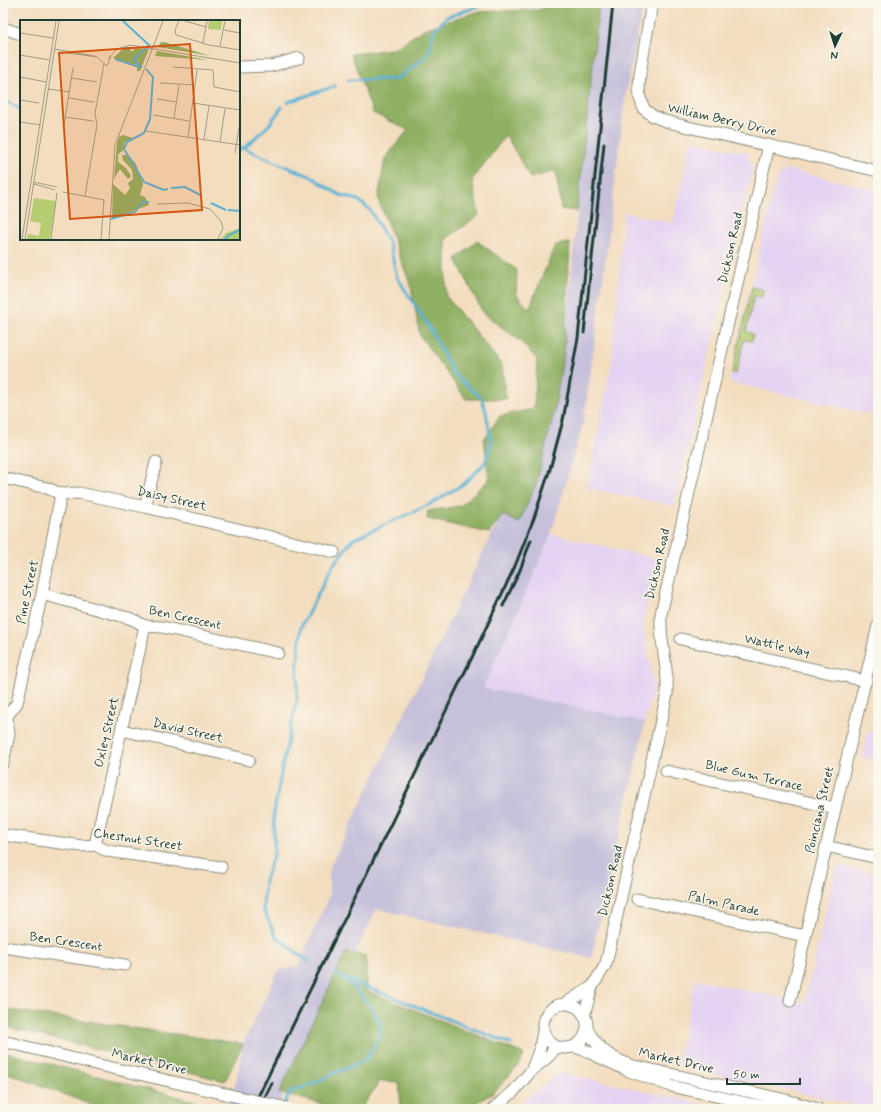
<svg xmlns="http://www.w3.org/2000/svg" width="881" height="1112" font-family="Mynerve,sans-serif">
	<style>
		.built { fill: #e4d3f2 }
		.industrial { fill: #c6c0da }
		.green { fill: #b5cc71; stroke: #6a8452 }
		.forest { fill: #90b063; stroke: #58764c }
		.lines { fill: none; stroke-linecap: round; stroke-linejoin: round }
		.stream { stroke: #58b2d6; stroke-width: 3 }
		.minor-casing { stroke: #898d7a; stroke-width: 13 }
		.minor { stroke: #fff; stroke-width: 11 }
		.rail { stroke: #1f3d34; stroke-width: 3 }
		.minor-bridge-casing { stroke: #898d7a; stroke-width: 13; stroke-linecap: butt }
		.minor-bridge { stroke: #fff; stroke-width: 11 }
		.labels { text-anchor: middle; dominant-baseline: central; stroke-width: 3; stroke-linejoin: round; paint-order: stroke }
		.street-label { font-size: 13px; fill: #1f3d34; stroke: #fbf7ec }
		.inset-river { fill: none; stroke: #58b2d6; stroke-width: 2 }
		.inset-road { fill: none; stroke: #9e9d87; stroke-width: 1 }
		.view { fill: #d45610; fill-opacity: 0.15; stroke: #d45610; stroke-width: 2 }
		.inset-edge { fill: none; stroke: #1f3d34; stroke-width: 2 }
	</style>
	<rect width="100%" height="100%" fill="#fbf7ec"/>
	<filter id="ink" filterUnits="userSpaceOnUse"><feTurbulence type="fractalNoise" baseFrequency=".025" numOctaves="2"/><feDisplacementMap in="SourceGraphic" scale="8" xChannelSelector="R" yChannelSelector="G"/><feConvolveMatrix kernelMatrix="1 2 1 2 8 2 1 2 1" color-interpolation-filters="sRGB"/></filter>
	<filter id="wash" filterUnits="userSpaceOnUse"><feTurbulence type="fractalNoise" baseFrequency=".012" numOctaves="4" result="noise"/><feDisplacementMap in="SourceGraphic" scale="16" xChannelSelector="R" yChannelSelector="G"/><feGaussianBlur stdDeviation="0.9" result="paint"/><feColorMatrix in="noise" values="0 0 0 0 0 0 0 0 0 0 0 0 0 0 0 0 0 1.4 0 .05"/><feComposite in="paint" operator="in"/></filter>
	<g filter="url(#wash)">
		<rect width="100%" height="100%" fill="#f3ddbf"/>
		<path class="built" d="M691,140L747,153L753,168L674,506L587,488L612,360L624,212L673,223Z
			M786,169L878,190V416L729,382L776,179Z
			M551,534L660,560L656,565L643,624L654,687L645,722L483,688L522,602Z
			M868,731L878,733V760L862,757Z
			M840,866L878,874V1104L865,1107L677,1066L695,979L804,1003L836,869Z
			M558,1072L725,1109H515Z"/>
		<path class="industrial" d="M598,3H643L639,26L625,97L604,272L584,420L551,534L522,602L483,688L645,722L591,958L377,909L277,1109H225L236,1082L243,1044L278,971L299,965L329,896V869L490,538L554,412L564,351Z"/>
		<path class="green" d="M752,287L763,290L762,297L754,296L746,331L753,334L752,341L744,340L736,374L732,373Z"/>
		<path class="forest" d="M551,3H599L577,211L561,209L556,171L530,178L506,135L472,180L479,215L446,239V296L502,365L506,399H466L420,336L411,286L378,199L385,158L408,130L373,113L351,54L394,49L424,29L477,12L539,10Z
			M477,241L517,270L516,294L529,309L555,245L570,243L564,351L554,412L536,484L519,523L503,515L489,533L427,519L428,511L460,506L489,480L484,439L500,416L534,409L537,359L520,341L483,313L456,259Z
			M346,952L366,956L367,991L524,1054L520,1064L492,1094L465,1108L401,1109L399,1082L380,1081L361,1109L338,1108L279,1093Z
			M3,1009L243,1044L225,1081L3,1026Z
			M3,1052L214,1106L212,1109H102L3,1071Z"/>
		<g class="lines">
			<path class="stream" d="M513,3C522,6 532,9 541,3
				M348,80L397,79L428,55L434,30L447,17L488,3
				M3,99L21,110
				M288,102L335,86
				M244,148L269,125L282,107
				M239,149L244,148L282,165L310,176L340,195L358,200L370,210L389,243L397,277L429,327L454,374L481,398L486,411L491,442L485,463L465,483L431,504L353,539L333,565L301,627L298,661L297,700L284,758L274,812V854L265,880L263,909L276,936L292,949L308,961
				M349,980L511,1044
				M284,1105L290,1092L315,1083L334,1073L366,1060L380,1036V1022L373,1010L347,980L335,973"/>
		</g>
	</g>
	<g filter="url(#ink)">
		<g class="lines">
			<defs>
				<path id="minor" d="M652,3L640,74L639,87L640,98L644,109L653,116L665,121L684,126L878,171
					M3,28L21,34
					M239,67L271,66L299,58
					M3,478L47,488L61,494L79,493L145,507L334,552
					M145,507L156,462
					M42,594L132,619L145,626L162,627L278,653
					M681,639L866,681
					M122,730L249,760
					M3,763L9,734L7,716L17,703L42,594L61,494
					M666,771L835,808
					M3,835L82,846L95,845L107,851L221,867
					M95,845L145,626
					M826,846L878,858
					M637,899L805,936
					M3,947L125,965
					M790,1001L878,626
					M543 1026a22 22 0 1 1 44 0a22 22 0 1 1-44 0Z
					M564,1004L592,987
					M584,1016L592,987L606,964L667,694C669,667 659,641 661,614L769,145
					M587,1029C598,1049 609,1057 630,1065L786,1100L818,1109
					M3,1041L95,1064L217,1092
					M575,1047L584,1050L629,1071L671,1086L751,1104L779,1109
					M532,1069L540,1048L543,1031
					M493,1109L513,1092L531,1071L549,1056L556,1047"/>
			</defs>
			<use href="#minor" class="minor-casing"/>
			<use href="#minor" class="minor"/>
			<path class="rail" d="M584,333L604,144
				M503,606L520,570L531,540
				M252,1109L478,645L515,566L534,518L550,469L563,420L578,338L613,3
				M259,1109L272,1083"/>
			<defs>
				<path id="minor-bridge" d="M217,1092L287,1108"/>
			</defs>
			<use href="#minor-bridge" class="minor-bridge-casing"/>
			<use href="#minor-bridge" class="minor-bridge"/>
		</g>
	</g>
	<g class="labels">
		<g class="street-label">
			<text transform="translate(722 120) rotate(13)">William Berry Drive</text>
			<text transform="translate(731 248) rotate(-77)">Dickson Road</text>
			<text transform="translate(172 499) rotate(13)">Daisy Street</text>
			<text transform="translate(658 564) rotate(-77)">Dickson Road</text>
			<text transform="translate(28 592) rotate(-78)">Pine Street</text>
			<text transform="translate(185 618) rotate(12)">Ben Crescent</text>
			<text transform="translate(777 646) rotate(13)">Wattle Way</text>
			<text transform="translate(188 731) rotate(13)">David Street</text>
			<text transform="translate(107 732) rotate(-77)">Oxley Street</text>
			<text transform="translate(754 776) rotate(13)">Blue Gum Terrace</text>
			<text transform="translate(820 810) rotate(-77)">Poinciana Street</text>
			<text transform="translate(138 840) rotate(9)">Chestnut Street</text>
			<text transform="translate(611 881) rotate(-77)">Dickson Road</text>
			<text transform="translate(724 904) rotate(13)">Palm Parade</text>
			<text transform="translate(66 942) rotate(8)">Ben Crescent</text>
			<text transform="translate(676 1061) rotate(13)">Market Drive</text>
			<text transform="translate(149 1062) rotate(13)">Market Drive</text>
		</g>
	</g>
	<g transform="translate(20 20)">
		<rect width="220" height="220" fill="#f3ddbf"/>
		<path d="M189,1H202L201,10L188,9ZM14,178L36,181L30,219H7L8,214L19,216L21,203L10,201ZM220,208V219H200L206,213Z" fill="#b5cc71"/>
		<path d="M141,22H144L191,36L138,27ZM105,27H110L111,32L116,28L129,29L120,51H117V45L93,38ZM137,31L189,40L135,36ZM103,115L113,118L104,123L105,129L98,134V142L106,148L111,156L108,159L100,149L94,159L97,123L99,117ZM102,135H108L116,144L123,164L120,175L125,177L129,185L95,198H92L93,164L105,175L110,168L108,163L113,159L112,150L103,140Z" fill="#90b063"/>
		<path class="inset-river" d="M103,1L129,25L114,39L122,48M95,39L119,47M126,49L133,57L130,99L124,113L107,122L104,129L124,162L144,170L148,169M151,168L165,167L182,176M191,183L206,190M208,190L220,191M91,199L115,192L122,182H129M205,219L209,215L220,210"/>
		<path class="inset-road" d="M159,1L155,10L156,15L189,25L220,30M165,1L186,7M204,10L220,13M0,13L33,18M183,23L187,1M200,26L205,1M34,29L75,36M41,32L77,37L87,46L91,36M0,35L30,40M88,39L97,29L110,25L220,43M153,47L193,50L194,67L220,72M0,57L26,62M52,58L77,62M140,63L175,65M28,69L50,72M49,78L74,82M137,79L156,82M0,80L19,83M173,83L220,90M133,95L169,101M45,97L73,101M154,98L159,65M0,102L21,105M44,105L53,48M126,111L220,125M168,117L177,50M184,119L189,86M200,122L205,89M215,133L220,102M13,162L37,167M14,164L35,170M43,172L84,180L81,219M65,176L77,105L75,93L84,44M137,184L168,183L190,189L201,201L203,208L198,219M2,219L36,1M5,219L39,1M31,219L37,173M89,219L95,125L143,1"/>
		<path class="view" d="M170,24L182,190L50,199L39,33Z"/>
		<rect width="220" height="220" class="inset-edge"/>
	</g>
	<rect width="881" height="1112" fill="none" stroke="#fbf7ec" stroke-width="16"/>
	<g transform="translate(835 46) rotate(184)" stroke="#fbf7ec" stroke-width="3" paint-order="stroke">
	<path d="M0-3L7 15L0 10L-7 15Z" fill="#1f3d34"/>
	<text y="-6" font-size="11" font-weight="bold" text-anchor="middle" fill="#1f3d34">N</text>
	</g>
	<path d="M727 1078v6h73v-6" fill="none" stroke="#1f3d34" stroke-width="2"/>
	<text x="733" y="1078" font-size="12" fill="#1f3d34" stroke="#fbf7ec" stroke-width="3" paint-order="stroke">50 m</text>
</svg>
